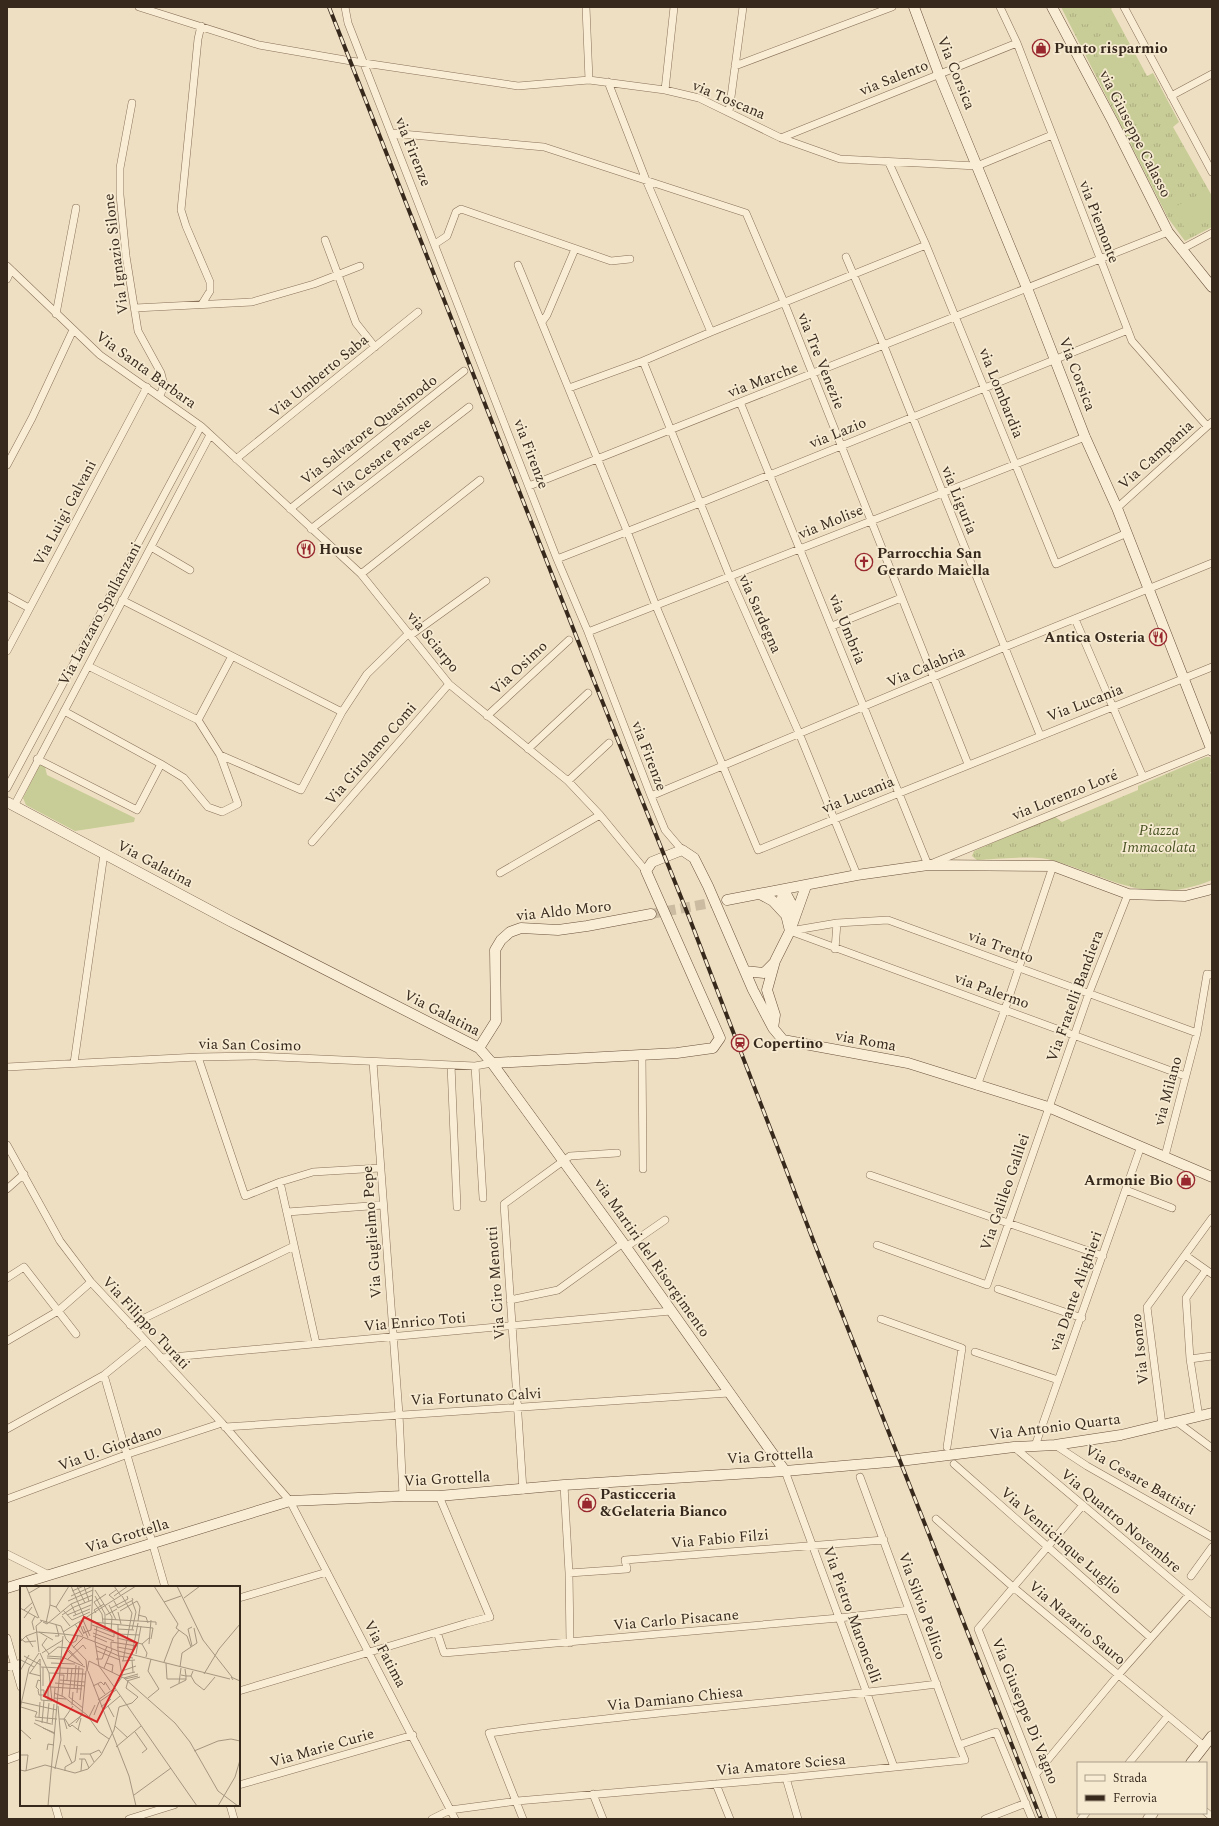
<svg xmlns="http://www.w3.org/2000/svg" width="1219" height="1826" font-family="Spectral,serif">
	<style>
		.park { fill: url(#park-tufts) }
		.pitch { fill: #c8cc96 }
		.lines { fill: none; stroke-linecap: round; stroke-linejoin: round }
		.secondary-tunnel { stroke: #cabba1; stroke-width: 10; stroke-dasharray: 10 5; stroke-linecap: butt }
		.street-casing { stroke: #887059; stroke-width: 8 }
		.secondary-casing { stroke: #6a513c; stroke-width: 11 }
		.street { stroke: #f9edd5; stroke-width: 7 }
		.secondary { stroke: #f9edd5; stroke-width: 10 }
		.rail-casing { stroke: #38291d; stroke-width: 4 }
		.rail { stroke: #f6ead1; stroke-width: 2.5; stroke-dasharray: 8; stroke-linecap: butt }
		.labels { text-anchor: middle; dominant-baseline: central; stroke-width: 3.5; stroke-linejoin: round; paint-order: stroke }
		.poi-label { font-size: 15px; font-weight: bold; fill: #38291d; stroke: #f6ead1; text-anchor: start }
		.street-label { font-size: 15px; fill: #38291d; stroke: #f6ead1 }
		.park-label { font-size: 15px; font-style: italic; fill: #4a5424; stroke: #f6ead1 }
		.inset-road { fill: none; stroke: #a59680; stroke-width: 1 }
		.view { fill: #d62828; fill-opacity: 0.15; stroke: #d62828; stroke-width: 2 }
		.inset-edge { fill: none; stroke: #38291d; stroke-width: 2 }
	</style>
	<defs>
		<pattern id="park-tufts" width="24" height="20" patternUnits="userSpaceOnUse"><rect width="24" height="20" fill="#c8cc96"/><path d="M3 7l-1-3M5 7V3M7 7l1-3M15 17l-1-3M17 17v-4M19 17l1-3" fill="none" stroke="#adaf81"/></pattern>
	</defs>
	<rect width="100%" height="100%" fill="#eedfc2"/>
	<path class="park" d="M1061,7H1114L1111,9L1147,76L1153,73L1179,122L1173,127L1212,196V227L1185,241L1168,218Z
		M1206,757H1210L1212,761V772H1210L1212,776V880C1146,907 1112,877 1051,860C1033,855 996,859 977,860L972,856L974,851L1054,816L1062,822L1138,790V786Z"/>
	<path class="pitch" d="M1075,7H1104L1107,13L1084,25Z
		M1114,29L1136,71L1112,83L1090,41Z
		M1204,192L1212,211L1183,226L1173,208Z
		M40,765L45,767L47,775L135,818L134,822L75,831L26,805L23,798Z"/>
	<g class="lines">
		<path class="secondary-tunnel" d="M651,914L727,900"/>
		<defs>
			<path id="street" d="M139,7L259,45L351,61L518,86L589,80L665,90L699,98L781,138L840,159L977,166L1052,135
				M345,7L348,23L557,559L588,632L651,796L665,830L682,850
				M586,7L589,80
				M1000,7L1017,43L1132,341L1207,426
				M1124,7L1212,172
				M201,26L198,39L181,210L186,226L210,282V291L202,304
				M735,66L892,7
				M608,82L646,180L711,332
				M665,90L674,7
				M1171,96L1212,74
				M132,103L120,168V195L126,256L138,331L161,373L164,385L160,396
				M729,112L743,7
				M391,133L544,147L746,213L784,302L968,764
				M781,138L1017,43
				M889,163L926,245L1056,564L1127,533
				M325,240L356,323L375,347
				M435,244L447,236L456,212L461,209L611,261L630,259
				M1182,249L1212,233
				M846,257L884,346L1040,735
				M518,265L627,531L656,606L758,850L1212,667
				M7,266L100,355L201,426L361,574L449,684L568,781L600,815L646,871
				M7,279L11,270
				M135,308L252,302L314,284L360,266
				M56,314L76,208
				M542,322L547,315L575,249
				M643,361L730,577L799,733L857,875
				M569,388L643,361L711,332L926,245
				M740,402L928,865L1212,749
				M236,459L418,312
				M7,465L32,418L73,330
				M529,486L1168,232
				M1117,508L1212,422
				M290,509L464,371
				M311,529L469,407
				M151,547L190,570
				M557,559L700,503L1128,330
				M361,574L480,480
				M7,596L29,608
				M122,600L342,712
				M1075,619L1143,777
				M832,626L901,598
				M588,632L1085,437
				M411,635L486,581
				M7,651L147,387
				M64,711L161,764L184,778L208,807L222,812L238,804L220,755L198,720L88,666
				M487,716L569,640
				M198,720L232,656
				M528,749L588,693
				M220,755L301,790L342,712L367,674L409,633
				M37,759L137,810L161,764
				M568,781L609,743
				M7,788L201,426
				M651,796L1005,647L1212,563
				M14,806L210,435
				M312,842L449,684
				M500,873L600,815
				M790,931L837,923L888,920L1197,1033
				M790,931L1185,1076
				M835,949L837,923
				M642,1055L643,1169
				M198,1057L245,1196L280,1182L313,1172L380,1168
				M373,1062L399,1414L403,1496
				M74,1063L104,854
				M451,1065L457,1207
				M475,1066L483,1198
				M7,1067L198,1057L255,1056L475,1066L492,1063
				M977,1086L1005,1009L1053,866
				M7,1145L60,1241L91,1282L222,1423L290,1501L455,1819
				M1165,1156L1197,1033L1207,974L1212,975
				M870,1175L1103,1256
				M280,1182L316,1343
				M7,1189L24,1174
				M1126,1190L1172,1208
				M287,1212L383,1205
				M877,1245L987,1285L1089,993L1128,894
				M626,1247L665,1220
				M1185,1255L1212,1274
				M7,1278L24,1267L76,1334
				M998,1289L1082,1318
				M510,1300L558,1290L623,1243
				M881,1319L962,1348L947,1447
				M130,1325L294,1246
				M7,1341L58,1311L91,1282
				M975,1352L1058,1380
				M161,1358L671,1311
				M1190,1359L1212,1356
				M104,1375L165,1587
				M1199,1417L1190,1359L1186,1298L1206,1270
				M1177,1422L1212,1448
				M1162,1425L1147,1307L1212,1218
				M225,1427L729,1393
				M7,1429L104,1375L146,1341
				M1055,1445L1087,1466L1212,1537
				M1035,1446L1141,1146
				M1014,1447L1212,1614
				M954,1464L1151,1638
				M785,1471L894,1767
				M860,1477L959,1745
				M564,1485L569,1573L570,1643
				M523,1490L504,1204L570,1156L617,1153
				M7,1499L128,1454L222,1423
				M936,1519L1013,1587L1204,1746
				M7,1554L49,1575
				M569,1573L627,1569L625,1560L884,1540
				M1191,1576L1212,1547
				M239,1598L327,1572
				M437,1632L444,1653L839,1618L909,1610
				M7,1638L21,1687
				M7,1667L21,1663
				M239,1691L467,1623L490,1617L439,1496
				M7,1760L21,1755
				M1129,1763L1168,1716
				M1036,1774L1119,1674L1189,1595
				M786,1778L798,1819
				M716,1784L730,1819
				M239,1785L413,1735
				M593,1794L603,1819
				M55,1805L59,1819
				M230,1805L234,1819
				M1206,1812L1212,1817
				M129,1819L174,1805
				M432,1819L450,1810L517,1801L786,1778L965,1760L959,1745L996,1732L1032,1819
				M523,1819L489,1733C638,1712 788,1703 937,1684
				M985,1819L1026,1803
				M1053,1819L978,1629L1083,1505
				M1081,1819L1086,1813"/>
			<path id="secondary" d="M914,7L939,74L1027,288L1085,437L1117,508L1212,751
				M1052,7L1113,122L1168,232L1212,287
				M7,802L230,921L479,1048L492,1063L677,1053L713,1048L720,1038L646,871L652,862L682,850L694,858L708,886L753,990L773,1028L783,1040L908,1063L1048,1107L1212,1177
				M784,890L782,898L790,931
				M784,890L792,905L795,917
				M760,894L773,901L785,914
				M727,900L857,875L928,865L1053,866L1128,894L1185,896L1212,889
				M745,971L764,973L774,963
				M773,1028L775,1015L767,990L775,961L790,931L806,886
				M479,1048L496,1021L495,950L501,940L510,932L521,928L558,930L587,926L651,914
				M492,1063L626,1247L785,1471
				M7,1588L290,1501L403,1496H439L564,1485L785,1471L900,1461L1014,1447L1055,1445L1121,1435L1212,1413
				M1191,1763L1212,1736
				M1148,1819L1153,1813"/>
		</defs>
		<use href="#street" class="street-casing"/>
		<use href="#secondary" class="secondary-casing"/>
		<use href="#street" class="street"/>
		<use href="#secondary" class="secondary"/>
		<defs>
			<path id="rail" d="M329,7L582,651L689,917L815,1245L1041,1819"/>
		</defs>
		<use href="#rail" class="rail-casing"/>
		<use href="#rail" class="rail"/>
	</g>
	<defs>
		<symbol id="shop-ring" viewBox="-11 -11 22 22"><circle r="9.5" fill="#f6ead1" stroke="#98282e" stroke-width="1.5"/><path d="M-5-2.5h2.3a2.7 3.5 0 0 1 5.4 0H5L5.5 6h-11ZM-1.5-2.5h3a1.5 2.3 0 0 0-3 0Z" fill="#98282e"/></symbol>
		<symbol id="restaurant-ring" viewBox="-11 -11 22 22"><circle r="9.5" fill="#f6ead1" stroke="#98282e" stroke-width="1.5"/><path d="M-5-6h1v4h1v-4h1v4h1v-4h1v5L-1.5 .5V6h-2V.5L-5-1ZM5-6V6H3V1.5H1.5Q1.5-4 5-6Z" fill="#98282e"/></symbol>
		<symbol id="church-ring" viewBox="-11 -11 22 22"><circle r="9.5" fill="#f6ead1" stroke="#98282e" stroke-width="1.5"/><path d="M-1.2-6h2.4v3.5h3.3v2.4h-3.3V6h-2.4V-.1h-3.3v-2.4h3.3Z" fill="#98282e"/></symbol>
		<symbol id="station-ring" viewBox="-11 -11 22 22"><circle r="9.5" fill="#f6ead1" stroke="#98282e" stroke-width="1.5"/><path d="M-3-6H3Q5-6 5-4V2Q5 4 3 4L4.5 6H3L1.5 4h-3L-3 6H-4.5L-3 4Q-5 4-5 2V-4Q-5-6-3-6ZM-3.5-4v3h7v-3ZM-3.5 1v1.5H-2V1ZM2 1v1.5H3.5V1Z" fill="#98282e"/></symbol>
	</defs>
	<g fill-rule="evenodd">
		<use href="#shop-ring" x="1031" y="38" width="20" height="20"/>
		<use href="#restaurant-ring" x="296" y="539" width="20" height="20"/>
		<use href="#church-ring" x="854" y="552" width="20" height="20"/>
		<use href="#restaurant-ring" x="1148" y="627" width="20" height="20"/>
		<use href="#station-ring" x="730" y="1033" width="20" height="20"/>
		<use href="#shop-ring" x="1176" y="1170" width="20" height="20"/>
		<use href="#shop-ring" x="577" y="1493" width="20" height="20"/>
	</g>
	<g class="labels">
		<g class="poi-label">
			<text x="1054" y="48">Punto risparmio</text>
			<text x="319" y="549">House</text>
			<text x="877" y="553">Parrocchia San<tspan x="877" dy="17">Gerardo Maiella</tspan></text>
			<text x="1145" y="637" text-anchor="end">Antica Osteria</text>
			<text x="753" y="1043">Copertino</text>
			<text x="1173" y="1180" text-anchor="end">Armonie Bio</text>
			<text x="600" y="1494">Pasticceria<tspan x="600" dy="17">&amp;Gelateria Bianco</tspan></text>
		</g>
		<g class="street-label">
			<text transform="translate(956 73) rotate(68)">Via Corsica</text>
			<text transform="translate(894 78) rotate(-22)">via Salento</text>
			<text transform="translate(729 100) rotate(23)">via Toscana</text>
			<text transform="translate(1135 134) rotate(63)">via Giuseppe Calasso</text>
			<text transform="translate(413 152) rotate(68)">via Firenze</text>
			<text transform="translate(1099 222) rotate(69)">via Piemonte</text>
			<text transform="translate(116 254) rotate(-97)">Via Ignazio Silone</text>
			<text transform="translate(821 361) rotate(68)">via Tre Venezie</text>
			<text transform="translate(146 370) rotate(36)">Via Santa Barbara</text>
			<text transform="translate(1077 374) rotate(69)">Via Corsica</text>
			<text transform="translate(319 376) rotate(-39)">Via Umberto Saba</text>
			<text transform="translate(763 380) rotate(-21)">via Marche</text>
			<text transform="translate(1001 393) rotate(68)">via Lombardia</text>
			<text transform="translate(369 430) rotate(-38)">Via Salvatore Quasimodo</text>
			<text transform="translate(838 433) rotate(-22)">via Lazio</text>
			<text transform="translate(531 454) rotate(69)">via Firenze</text>
			<text transform="translate(1156 455) rotate(-42)">Via Campania</text>
			<text transform="translate(382 458) rotate(-38)">Via Cesare Pavese</text>
			<text transform="translate(959 500) rotate(68)">via Liguria</text>
			<text transform="translate(65 513) rotate(-62)">Via Luigi Galvani</text>
			<text transform="translate(831 522) rotate(-22)">via Molise</text>
			<text transform="translate(100 614) rotate(-62)">Via Lazzaro Spallanzani</text>
			<text transform="translate(760 614) rotate(66)">via Sardegna</text>
			<text transform="translate(847 629) rotate(68)">via Umbria</text>
			<text transform="translate(433 642) rotate(51)">via Sciarpo</text>
			<text transform="translate(926 667) rotate(-23)">Via Calabria</text>
			<text transform="translate(519 668) rotate(-43)">Via Osimo</text>
			<text transform="translate(1085 703) rotate(-21)">Via Lucania</text>
			<text transform="translate(371 754) rotate(-49)">Via Girolamo Comi</text>
			<text transform="translate(649 756) rotate(69)">via Firenze</text>
			<text transform="translate(858 795) rotate(-22)">via Lucania</text>
			<text transform="translate(1065 795) rotate(-22)">via Lorenzo Loré</text>
			<text transform="translate(155 864) rotate(28)">Via Galatina</text>
			<text transform="translate(564 911) rotate(-6)">via Aldo Moro</text>
			<text transform="translate(1001 947) rotate(20)">via Trento</text>
			<text transform="translate(992 991) rotate(20)">via Palermo</text>
			<text transform="translate(1075 996) rotate(-70)">Via Fratelli Bandiera</text>
			<text transform="translate(442 1013) rotate(27)">Via Galatina</text>
			<text transform="translate(866 1041) rotate(10)">via Roma</text>
			<text transform="translate(250 1045) rotate(1)">via San Cosimo</text>
			<text transform="translate(1168 1091) rotate(-75)">via Milano</text>
			<text transform="translate(1005 1192) rotate(-71)">Via Galileo Galilei</text>
			<text transform="translate(372 1232) rotate(-94)">Via Guglielmo Pepe</text>
			<text transform="translate(652 1258) rotate(55)">via Martiri del Risorgimento</text>
			<text transform="translate(496 1283) rotate(-94)">Via Ciro Menotti</text>
			<text transform="translate(1076 1291) rotate(-70)">via Dante Alighieri</text>
			<text transform="translate(415 1322) rotate(-5)">Via Enrico Toti</text>
			<text transform="translate(146 1323) rotate(47)">Via Filippo Turati</text>
			<text transform="translate(1140 1349) rotate(-96)">Via Isonzo</text>
			<text transform="translate(476 1397) rotate(-3)">Via Fortunato Calvi</text>
			<text transform="translate(1055 1427) rotate(-7)">Via Antonio Quarta</text>
			<text transform="translate(110 1448) rotate(-20)">Via U. Giordano</text>
			<text transform="translate(770 1456) rotate(-4)">Via Grottella</text>
			<text transform="translate(447 1479) rotate(-3)">Via Grottella</text>
			<text transform="translate(1140 1480) rotate(30)">Via Cesare Battisti</text>
			<text transform="translate(1121 1521) rotate(40)">Via Quattro Novembre</text>
			<text transform="translate(127 1536) rotate(-17)">Via Grottella</text>
			<text transform="translate(720 1539) rotate(-5)">Via Fabio Filzi</text>
			<text transform="translate(1061 1541) rotate(41)">Via Venticinque Luglio</text>
			<text transform="translate(922 1606) rotate(70)">Via Silvio Pellico</text>
			<text transform="translate(852 1615) rotate(70)">Via Pietro Maroncelli</text>
			<text transform="translate(676 1620) rotate(-5)">Via Carlo Pisacane</text>
			<text transform="translate(1077 1623) rotate(40)">Via Nazario Sauro</text>
			<text transform="translate(385 1654) rotate(62)">Via Fatima</text>
			<text transform="translate(675 1699) rotate(-6)">Via Damiano Chiesa</text>
			<text transform="translate(1025 1711) rotate(68)">Via Giuseppe Di Vagno</text>
			<text transform="translate(322 1748) rotate(-16)">Via Marie Curie</text>
			<text transform="translate(781 1765) rotate(-5)">Via Amatore Sciesa</text>
		</g>
		<g class="park-label">
			<text x="1159" y="830">Piazza<tspan x="1159" dy="17">Immacolata</tspan></text>
		</g>
	</g>
	<g transform="translate(20 1586)">
		<rect width="220" height="220" fill="#eedfc2"/>
		<path class="inset-road" d="M6,0L19,32M51,0L65,33M57,0L65,17M64,0L69,15M94,0L101,10M134,0L158,38L156,42L167,50L171,61M157,0L183,54L212,91M75,4L92,31L91,46M52,5L64,0M9,7L21,0M51,10L73,0L71,44L63,47M75,10L85,28V43M94,10L108,0M102,10L112,27L103,75M164,12L180,0M95,14L89,9L96,4M48,15L73,4M94,15L98,22L113,14L112,12M112,15L116,26L112,44M144,16L161,10M51,18L56,29M30,19L36,21L40,26M89,19L96,34M36,21L49,0M0,22L18,32M91,22L108,13L107,10M4,24L13,16M43,24L52,34M100,25L117,15L120,21L118,35M98,26L101,38M76,27L74,24L84,18M42,29L54,21L72,14M47,29L71,19M86,29L97,23M118,29L126,31L128,37M42,30L50,40M53,30L70,23M4,32L12,21M83,33L136,36V39M20,34L41,40L46,53L66,74L67,85M52,34L70,26M63,34L70,50M23,36L27,38L51,18L73,9M59,36L64,48M72,36L133,42L131,53M26,37L30,19V0M83,37L82,28L74,16L86,8M55,38L63,50M98,38V65L102,90M72,39L97,48L119,49M63,40L68,52M77,40L75,55L79,80L104,92L155,137L170,156L198,205L218,220M74,43L94,51V47M98,43L114,44M14,44L12,36L15,30M19,46L33,54M43,46L116,0M73,47L94,55M43,48L60,50L98,65L210,93M6,50L13,61M35,50H39L36,39M73,50L87,56M0,52L5,56L16,55M27,52L22,59L29,68M97,52L122,58M0,56L6,50L17,46L43,48M50,58L56,55L58,49M129,58L131,34M76,60L99,70M172,60L168,43L172,41M38,61L47,62L50,59M97,61L114,64M53,62L64,51M91,62V56L117,60M49,64L62,78M48,65L63,79M77,65L100,74M19,66L16,40L22,35M22,67L43,54M112,68L118,37M116,68L121,40M28,69L38,61M4,70L21,79M27,70L42,71M99,70L113,72M42,71L65,81M126,71L127,67L122,58L129,52M27,72L41,73M20,73L21,114L32,115L29,87L20,67M48,73L63,59L66,63M76,73H82L87,60M1,74L14,81M112,74L113,86M102,75L115,74M144,76L153,52L159,44M31,77L55,78M86,77L93,79L92,86M146,77L147,93H166M21,81L63,83L60,114M23,81V100M160,81L162,67L177,57L174,42M52,82L49,111L63,122M84,82L92,63M0,85L9,69M67,85L69,75L79,80L95,102L78,114M68,85L109,190L116,220M102,85L116,80M173,85L171,90L175,97L184,104L195,91M9,87L21,90M10,87L20,73M29,87L66,88M184,88L199,63L220,38M40,89H44L42,110M102,89L115,86M161,89L166,90L165,83M104,92L118,88M105,93L118,90M40,94L65,96M47,94L48,82M213,94L211,91L220,95M107,95L120,91M35,97L65,100M159,97L161,82M78,98L85,108M84,99L85,96L90,104M28,100V114M73,100L81,96L84,99M31,101L62,103M95,101L102,91M95,102L177,220M150,102L166,94V90H171M54,103L56,79M18,104L19,109H24V104H21M19,104L16,101L18,94L21,95M34,107L44,111L67,129L79,146L89,153M57,107L59,80M34,112L46,113M128,112L139,103L128,85L131,73M34,114L35,102M1,116L37,124M79,116L96,104M37,118L43,50M52,119L53,106M88,120L94,131M1,121L17,126L15,131L37,133M81,121L91,113M0,123L9,82L19,67M82,125L100,110M74,129L79,116M19,131L20,116M69,131L75,119M39,133H45L50,141L52,139L61,146M15,134L31,138M14,137L35,148M22,137L24,114M27,137L29,117M56,137L62,128L66,85M32,139L34,118M48,140L62,129M95,140L108,152M23,142L35,147M0,143L11,153M47,143L44,133L53,120M58,144L61,132M115,146L127,163L122,167M44,159L52,177L45,181V185M96,161L121,140M27,164L28,158L34,159M174,165L198,155L211,153L220,155M60,168H70L74,176M70,168L79,164L81,167M1,169H8L6,185M59,173H65L69,182M52,177L55,175L57,160M35,183L41,154L38,120M0,184L5,185L25,179L55,187L68,183L81,169L94,144L99,121L112,117L118,111L106,102L108,95M61,185L62,173M114,209L151,182M28,220L37,118M198,220L215,191L220,174"/>
		<path class="view" d="M64,31L117,57L77,136L24,110Z"/>
		<rect width="220" height="220" class="inset-edge"/>
	</g>
	<rect width="1219" height="1826" fill="none" stroke="#38291d" stroke-width="16"/>
	<rect x="1077" y="1762" width="130" height="52" fill="#f6ead1" stroke="#aa9d89"/>
	<rect x="1085" y="1775" width="20" height="6" fill="#f9edd5" stroke="#aa9d89"/>
	<text x="1113" y="1782" font-size="12" fill="#38291d">Strada</text>
	<rect x="1085" y="1795" width="20" height="6" fill="#38291d" stroke="#aa9d89"/>
	<text x="1113" y="1802" font-size="12" fill="#38291d">Ferrovia</text>
</svg>
